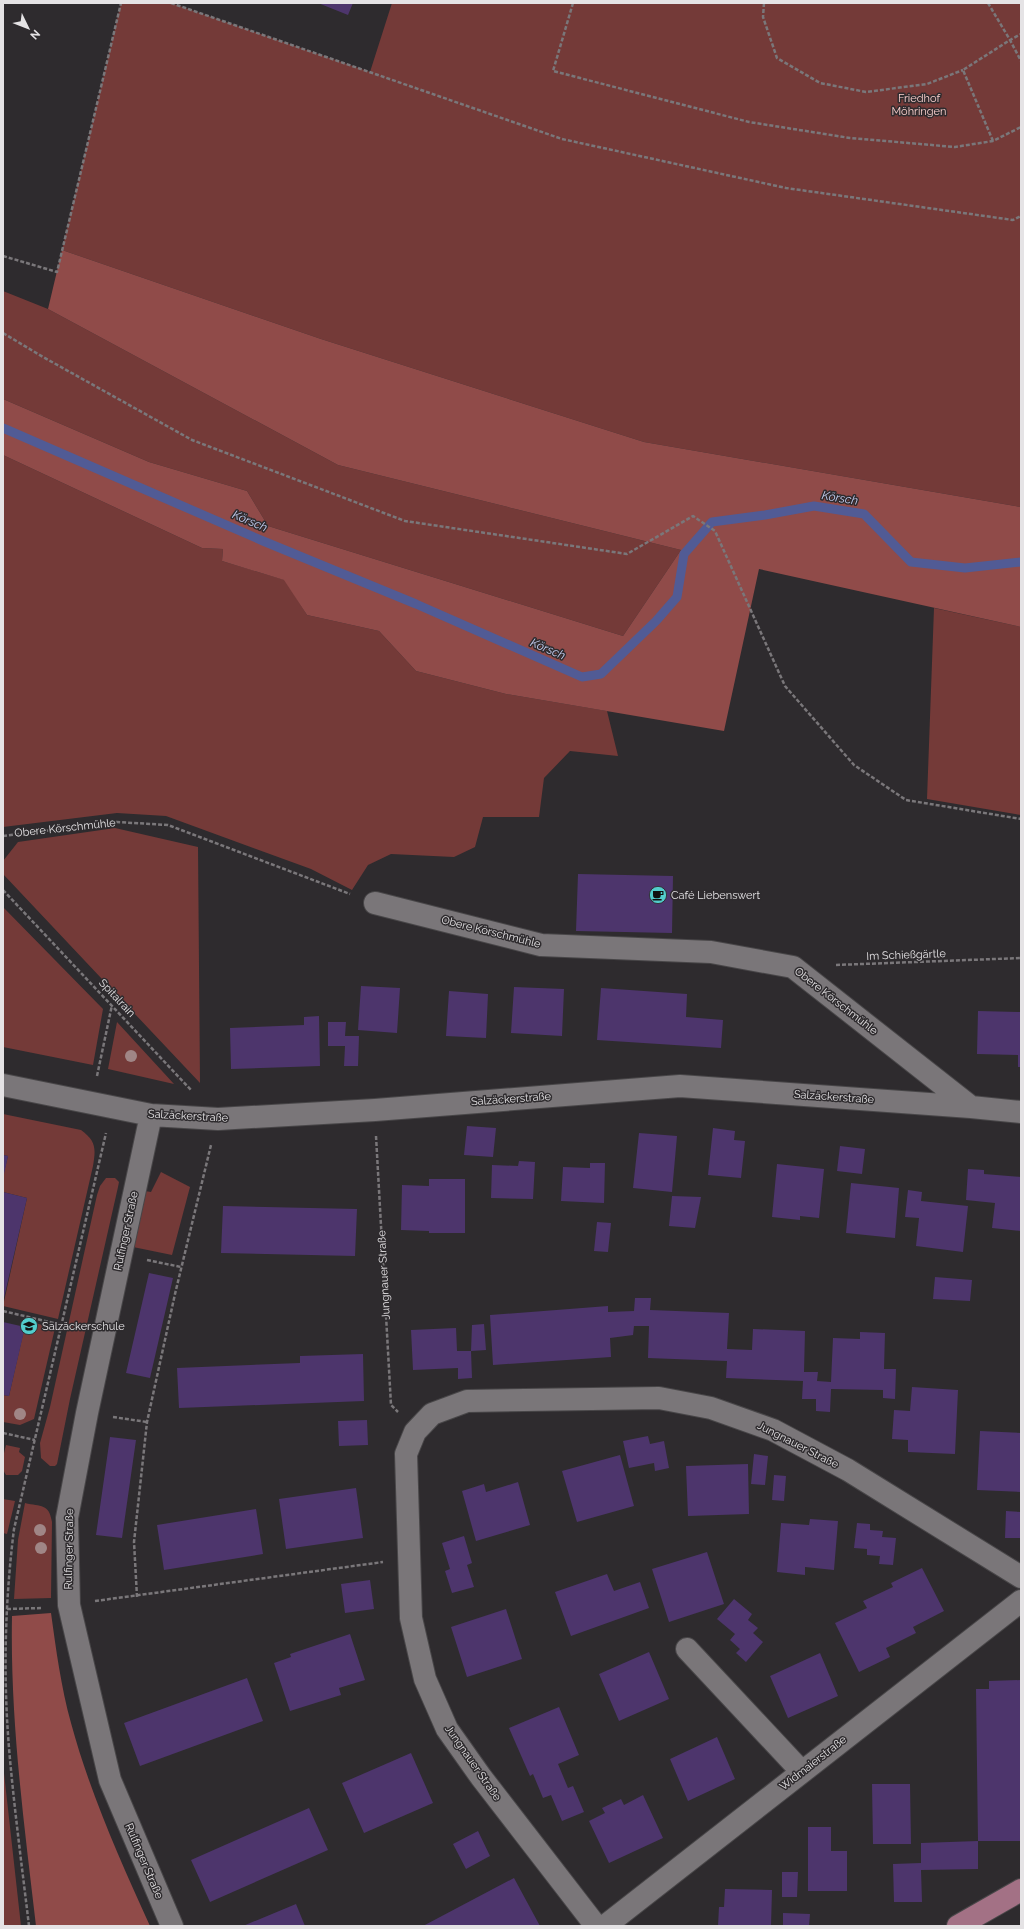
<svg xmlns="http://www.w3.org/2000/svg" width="1024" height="1929" font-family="Raleway,sans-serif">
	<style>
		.green { fill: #743a38 }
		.forest { fill: #904b49 }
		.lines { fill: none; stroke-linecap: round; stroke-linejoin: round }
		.stream { stroke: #515b95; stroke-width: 9 }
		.building { fill: #4d356c }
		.minor-casing { stroke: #484648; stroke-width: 24 }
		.major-casing { stroke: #484648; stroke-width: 24 }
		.path { stroke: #7a777a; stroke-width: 2.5; stroke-dasharray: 4 2; stroke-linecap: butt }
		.minor { stroke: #7a7679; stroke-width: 22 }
		.major { stroke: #a37185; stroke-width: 22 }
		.tree { fill: #a08686 }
		.labels { text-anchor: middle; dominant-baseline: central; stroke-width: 3; stroke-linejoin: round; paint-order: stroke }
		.park-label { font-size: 11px; fill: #fdd1ce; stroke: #2e2b2e }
		.street-label { font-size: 11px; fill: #e5e3e5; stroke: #2e2b2e }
		.poi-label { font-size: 11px; fill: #e5e3e5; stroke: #2e2b2e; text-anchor: start }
		.water-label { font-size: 12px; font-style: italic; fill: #c6cef1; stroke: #2e2b2e }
	</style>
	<rect width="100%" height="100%" fill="#2e2b2e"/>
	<path class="green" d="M121,3H171L370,72L392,3H1021V507L644,442L321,339L62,250Z
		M3,291L48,309L338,465L681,550L623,636L268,526L247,491L149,462L3,399Z
		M3,455L202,548L223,549L222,561L285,580L307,615L379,631L416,671L506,694L607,711L618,756L570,751L544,778L539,817H483L475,847L454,857L391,854L368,865L352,890L311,869L166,816L117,813L3,827Z
		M934,608L1021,627V815L927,799Z
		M115,828L198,847L200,1083L3,874V861L18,842Z
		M3,907L103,1009L93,1065L3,1047Z
		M117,1022L174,1084L108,1069Z
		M3,1114L81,1130C96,1141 96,1148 93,1166L58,1319L3,1306L27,1198L3,1192V1176L8,1156L3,1155Z
		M161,1172L190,1187L172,1255L133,1247L145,1191L151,1192Z
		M106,1178H115L119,1182L118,1187L70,1399L57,1464L55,1466H50L41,1458L40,1443L50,1407L97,1195L100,1186Z
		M26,1321L55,1328L34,1419L20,1425L3,1422V1395L9,1396Z
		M6,1445L20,1448L19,1452L25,1457L22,1471L18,1475H6C0,1467 4,1453 6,1445Z
		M3,1499L15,1501L7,1534L3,1533Z
		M25,1503C41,1507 49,1503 52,1522L51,1598L14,1599L18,1540Z
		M3,1764L21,1926H3Z"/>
	<path class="forest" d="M62,250L321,339L644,442L1021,507V627L759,569L724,731L506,694L416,671L379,631L307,615L284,580L222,561L223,549L202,548L3,455V399L149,462L247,491L268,526L623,636L681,550L338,465L48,309Z
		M51,1613C56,1649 61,1687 71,1723C90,1793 120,1860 150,1926H36C24,1823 10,1720 12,1616Z"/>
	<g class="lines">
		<path class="stream" d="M3,428L263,541L416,604L582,677L601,674L656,621L677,597L684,554L712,522L765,515L814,506L864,514L911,562L965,568L1021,562"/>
	</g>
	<path class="building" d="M318,3H353L348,15Z
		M578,874L673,876L672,933L576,931Z
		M361,986L400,988L397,1033L358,1030Z
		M514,987L564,989L562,1036L511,1033Z
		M601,988L687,994L686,1017L723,1020L721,1048L597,1040Z
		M449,991L488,994L486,1038L446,1036Z
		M978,1011L1021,1012V1067H1018V1055L977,1054Z
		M319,1016L320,1066L231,1069L230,1028L304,1025V1017Z
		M328,1022H346L345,1036H359L358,1066H344L345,1046H328Z
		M467,1126L496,1128L493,1157L464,1155Z
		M713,1128L735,1131L734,1140L745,1141L741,1178L708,1175Z
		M639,1133L677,1136L672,1192L633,1188Z
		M840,1146L865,1149L862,1174L837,1171Z
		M3,1155L8,1156L4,1174L3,1173Z
		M519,1161L535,1162L533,1199L491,1198L492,1165L518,1166Z
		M590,1163H605L604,1203L561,1201L563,1167L590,1168Z
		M777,1164L824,1169L819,1218L800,1216V1220L772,1217Z
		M968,1169L984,1170V1174L1021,1177V1231L992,1228L995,1203L966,1200Z
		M429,1179H465V1233H429V1231L401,1230L402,1185L429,1186Z
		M851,1183L899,1188L895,1238L846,1233Z
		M908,1190L922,1192L921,1201L968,1206L963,1252L916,1246L919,1218L905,1217Z
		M3,1192L27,1198L4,1298H3Z
		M672,1196L701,1197L695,1228L669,1226Z
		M223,1206L357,1209L355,1256L221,1253Z
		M597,1222L611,1223L608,1252L594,1251Z
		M149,1273L173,1278L150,1378L126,1373Z
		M935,1277L972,1280L970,1301L933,1299Z
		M635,1298H651L650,1310L729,1313L727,1349L752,1350L753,1329L805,1331L804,1372H818L817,1381L831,1382L833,1338L860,1339V1332L885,1333L884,1369H896L895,1399L883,1398V1390L831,1389L830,1412L816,1411V1399H802L803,1381L726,1378L727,1361L648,1358L649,1326H634L633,1335L610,1338L611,1357L493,1365L490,1315L608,1306V1312L634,1311Z
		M3,1322L25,1327L9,1396L3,1395Z
		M484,1324L486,1350L471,1351L472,1325Z
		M456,1328L457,1351H471L472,1378L458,1379V1368L413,1370L411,1330Z
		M363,1354L364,1401L179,1408L177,1368L300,1363V1356Z
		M912,1387L958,1390L955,1454L908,1452V1440L892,1439L894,1410L910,1411Z
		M367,1420L368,1445L339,1446L338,1421Z
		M980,1431L1021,1433V1492L977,1490Z
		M648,1436L650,1444L664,1441L669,1468L655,1471L654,1463L629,1468L623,1441Z
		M110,1437L136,1440L122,1538L96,1535Z
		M754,1454L768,1456L765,1485L751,1484Z
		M620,1455L634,1506L577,1522L562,1471Z
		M748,1464L749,1514L688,1516L686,1466Z
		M774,1475L786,1476L784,1501L772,1500Z
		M518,1482L530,1525L476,1541L462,1491L484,1484L486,1492Z
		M356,1488L363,1538L286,1549L279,1499Z
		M256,1509L263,1554L164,1570L157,1525Z
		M1006,1511L1021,1512V1538H1005Z
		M810,1519L838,1521L834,1570L805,1567V1575L777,1572L781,1523L809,1525Z
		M857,1523L870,1524V1530L883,1531L882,1537L896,1538L893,1565L879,1564L880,1556L867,1555V1549L854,1548Z
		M464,1536L472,1563L467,1565L474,1587L452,1593L445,1571L450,1569L442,1543Z
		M707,1552L724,1604L669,1622L652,1569Z
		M922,1568L944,1611L913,1627L916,1633L886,1648L890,1657L859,1672L835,1623L867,1608L863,1601L893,1587L891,1583Z
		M607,1574L614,1591L640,1582L649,1608L571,1636L555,1592Z
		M370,1580L374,1609L345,1613L341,1584Z
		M734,1599L752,1614L748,1620L758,1628L753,1633L763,1642L746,1662L736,1653L740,1649L730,1640L735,1634L717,1619Z
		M506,1609L522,1659L467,1677L451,1627Z
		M350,1634L365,1680L339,1688L341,1695L290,1711L274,1663L291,1657L290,1654Z
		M649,1652L669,1699L619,1721L599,1674Z
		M820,1653L838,1696L788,1718L770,1676Z
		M247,1678L263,1721L140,1766L124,1723Z
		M1021,1680V1841H978L976,1689H989V1681Z
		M559,1707L579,1755L558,1764L568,1788L573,1786L584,1812L562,1821L551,1795L543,1798L533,1774L530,1776L509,1728Z
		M717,1737L735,1779L688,1801L670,1759Z
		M411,1753L433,1803L364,1833L342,1783Z
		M872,1784H910L911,1844H873Z
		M643,1795L663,1838L609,1863L589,1821L605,1813L602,1808L621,1799L624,1805Z
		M309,1808L328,1850L210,1902L191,1860Z
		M808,1827H831V1851H847V1891H808Z
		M478,1831L490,1856L466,1869L453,1844Z
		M978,1841V1869L921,1870L922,1902H894L893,1864L921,1863V1843Z
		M782,1872H798L797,1897H782Z
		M514,1878L540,1926H423L457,1908Z
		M725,1889L772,1890L771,1926H718L719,1907H724Z
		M296,1904L305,1926H243L284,1909Z
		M783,1913L810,1914L809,1926H783Z"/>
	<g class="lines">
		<defs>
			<path id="minor" d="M375,903L541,945L711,952L793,967L971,1107
				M3,1085L151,1115L218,1119L375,1110L680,1086L971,1107L1021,1112
				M151,1115L87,1413L67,1518L69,1605L110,1780L172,1926
				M687,1649L802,1772
				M596,1926L481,1777L447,1729L425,1679L411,1618L406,1454L415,1432L432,1414L467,1401L659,1398L711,1408L773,1430L848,1470L1021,1577
				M605,1926L1021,1601"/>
			<path id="major" d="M958,1926L1021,1890"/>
		</defs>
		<use href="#minor" class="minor-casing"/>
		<use href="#major" class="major-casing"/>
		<path class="path" d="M171,3L562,139L786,188L1013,220L1021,216
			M573,3L553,71L749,122L850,138L955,147L993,141L1021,127
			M764,3L763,17L777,58L820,83L866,92L927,84L963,70
			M988,3L1010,40L1021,34
			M993,141L963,70L1010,40L1021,61
			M3,256L57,272L121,3
			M3,333L43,357L192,440L405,521L627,554L693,516L715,531L785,686L854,765L906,800L1021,819
			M3,836L117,822L168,825L350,894
			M3,890L191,1090
			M836,965L1021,958
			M97,1076L112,1005
			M376,1136L391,1405L398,1412
			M147,1260L181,1267
			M3,1311L62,1325
			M113,1417L147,1422
			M3,1433L35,1440
			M137,1597L134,1542L147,1422L175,1294L211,1145
			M95,1601L383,1562
			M7,1609L42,1608
			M29,1926C22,1867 14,1807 9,1748C3,1675 5,1601 14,1529L106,1133"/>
		<use href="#minor" class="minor"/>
		<use href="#major" class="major"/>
	</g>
	<g class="tree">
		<circle cx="131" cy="1056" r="6"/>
		<circle cx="20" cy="1414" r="6"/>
		<circle cx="40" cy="1530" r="6"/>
		<circle cx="41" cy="1548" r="6"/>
	</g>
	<defs>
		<symbol id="cafe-disc" viewBox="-11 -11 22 22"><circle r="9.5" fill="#52cdcc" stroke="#2e2b2e"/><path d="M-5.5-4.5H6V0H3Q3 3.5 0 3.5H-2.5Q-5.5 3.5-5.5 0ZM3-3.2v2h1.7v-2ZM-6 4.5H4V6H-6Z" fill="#111"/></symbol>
		<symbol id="school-disc" viewBox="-11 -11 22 22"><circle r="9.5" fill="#52cdcc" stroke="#2e2b2e"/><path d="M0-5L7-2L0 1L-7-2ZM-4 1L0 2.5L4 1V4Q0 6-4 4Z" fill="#111"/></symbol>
	</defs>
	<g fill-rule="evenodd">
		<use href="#cafe-disc" x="648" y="885" width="20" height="20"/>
		<use href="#school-disc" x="19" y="1316" width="20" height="20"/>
	</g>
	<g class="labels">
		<g class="park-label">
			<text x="919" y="98">Friedhof<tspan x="919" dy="13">Möhringen</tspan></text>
		</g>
		<g class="street-label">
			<text transform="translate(65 828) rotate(-6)">Obere Körschmühle</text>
			<text transform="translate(491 932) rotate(14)">Obere Körschmühle</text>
			<text transform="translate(906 955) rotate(-2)">Im Schießgärtle</text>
			<text transform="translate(117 998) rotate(47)">Spitalrain</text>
			<text transform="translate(836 1001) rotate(38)">Obere Körschmühle</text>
			<text transform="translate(834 1097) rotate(4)">Salzäckerstraße</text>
			<text transform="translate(511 1099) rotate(-4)">Salzäckerstraße</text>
			<text transform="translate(188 1116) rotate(3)">Salzäckerstraße</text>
			<text transform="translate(126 1231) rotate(-78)">Rulfinger Straße</text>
			<text transform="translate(384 1275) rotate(-93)">Jungnauer Straße</text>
			<text transform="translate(798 1445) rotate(27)">Jungnauer Straße</text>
			<text transform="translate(69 1549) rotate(-89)">Rulfinger Straße</text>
			<text transform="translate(473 1763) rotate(55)">Jungnauer Straße</text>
			<text transform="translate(813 1763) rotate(-38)">Widmaierstraße</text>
			<text transform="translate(144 1861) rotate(67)">Rulfinger Straße</text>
		</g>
		<g class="poi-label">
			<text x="671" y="895">Café Liebenswert</text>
			<text x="42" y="1326">Salzäckerschule</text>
		</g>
		<g class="water-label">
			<text transform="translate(840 498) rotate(9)">Körsch</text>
			<text transform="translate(250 521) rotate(23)">Körsch</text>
			<text transform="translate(548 649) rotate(23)">Körsch</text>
		</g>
	</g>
	<rect width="1024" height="1929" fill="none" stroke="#e5e3e5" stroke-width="8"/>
	<g transform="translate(28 28) rotate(133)" stroke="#2e2b2e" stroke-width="3" paint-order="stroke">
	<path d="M0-3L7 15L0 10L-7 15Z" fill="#e5e3e5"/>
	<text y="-6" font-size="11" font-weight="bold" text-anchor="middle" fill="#e5e3e5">N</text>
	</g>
</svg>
